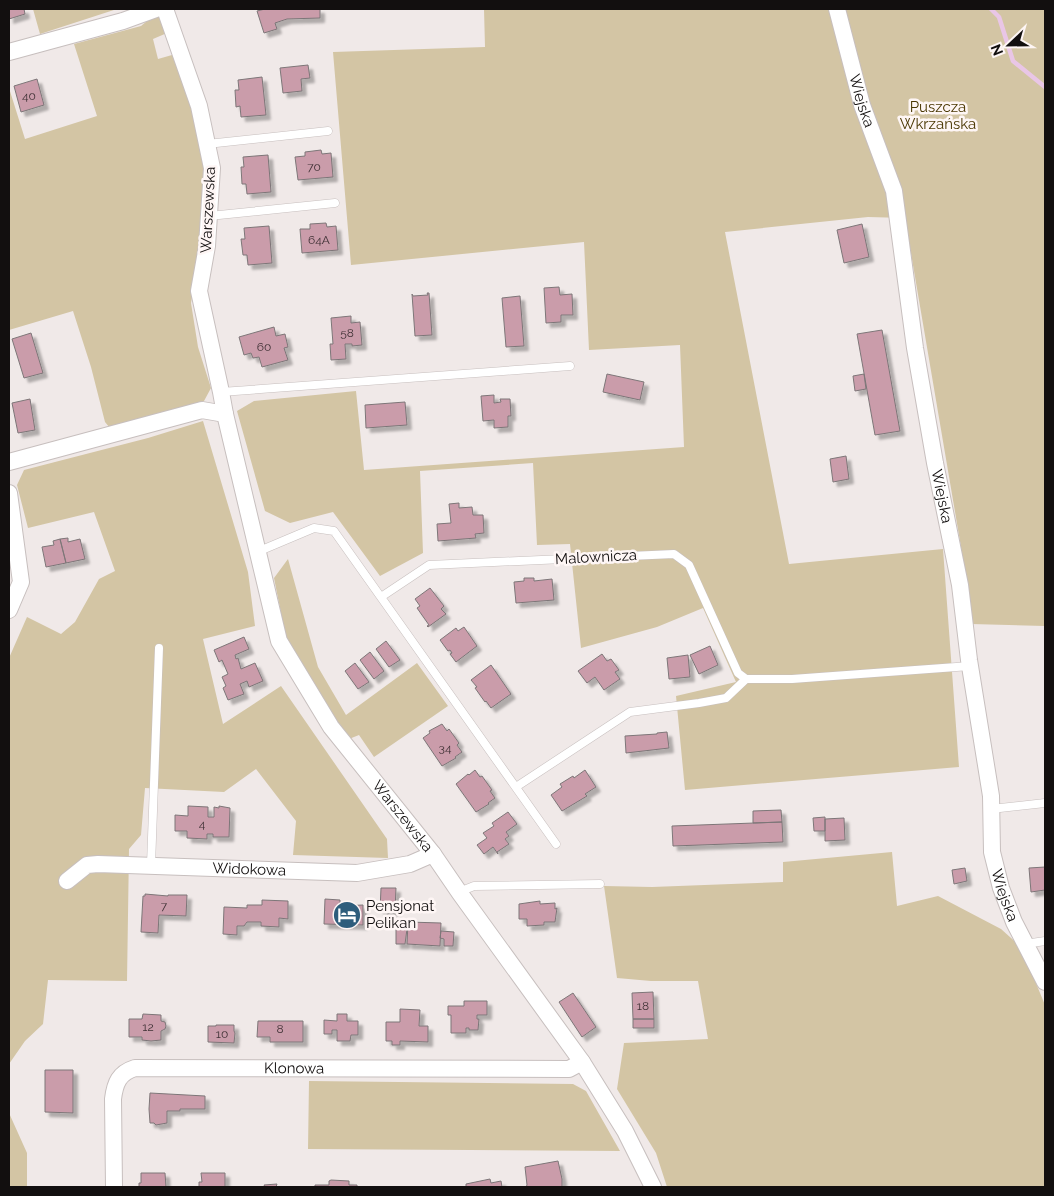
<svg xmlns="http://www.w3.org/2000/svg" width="1054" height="1196" font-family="Raleway,sans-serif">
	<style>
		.green { fill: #d3c5a4 }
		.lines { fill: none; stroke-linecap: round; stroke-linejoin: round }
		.stream { stroke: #e9c6e6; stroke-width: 4.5 }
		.building { fill: #ca9caa; stroke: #7d7678; filter: url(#shadow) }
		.service-casing { stroke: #c7bfbe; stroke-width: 9 }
		.minor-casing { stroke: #c7bfbe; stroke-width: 18 }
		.service { stroke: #fff; stroke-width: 8 }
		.minor { stroke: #fff; stroke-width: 16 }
		.labels { text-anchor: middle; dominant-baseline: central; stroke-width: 5; stroke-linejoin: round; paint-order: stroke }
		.number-label { font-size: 12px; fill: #403236 }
		.street-label { font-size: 15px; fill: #120f0f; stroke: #fef6f5 }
		.park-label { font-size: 15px; fill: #4a3702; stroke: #fef6f5 }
		.poi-label { font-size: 15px; fill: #120f0f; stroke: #fef6f5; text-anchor: start }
	</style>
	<defs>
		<filter id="shadow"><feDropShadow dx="4.5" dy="4.5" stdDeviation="1" flood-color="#0004"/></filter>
	</defs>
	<rect width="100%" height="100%" fill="#f0e9e8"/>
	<path class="green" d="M33,9H117L40,34Z
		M484,9H1045V626L971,624L961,547L905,218L868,217L725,232L789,564L943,549L959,767L685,790L676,696L736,682L703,608L657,627L581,648L570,544L537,545L533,463L420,471L423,553L380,576L333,512L290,523L265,511L237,411L254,401L356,391L364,470L684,447L680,345L589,350L584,242L351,265L333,52L485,47Z
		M158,12L167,33L153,39L158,59L172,55L173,56L199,129L205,172L198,261L191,303L198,347L211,388L204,401L110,428L105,422L91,367L73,311L9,330V88L25,139L97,116L74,44L141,26Z
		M203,421L248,572L255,626L203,639L223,724L281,686L387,839L388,858L293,855L296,821L256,769L224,792L145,788L141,835L129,849L127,981L48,980L43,1024L25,1041L9,1064V658L27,617L61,634L75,622L99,579L115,571L94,512L28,528L17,485L24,470L148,438Z
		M288,559L318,667L346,715L417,663L448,706L374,757L359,735L349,739L322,702L286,638L274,578Z
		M892,852L897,906L938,896L1001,929L1021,947L1045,1005V1187H667L656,1153L617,1089L624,1043L708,1039L698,981H651L617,978L604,886L652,887L783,882V862Z
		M309,1081L573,1084L586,1091L620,1151L308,1149Z
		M9,1113L27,1153V1187H9Z"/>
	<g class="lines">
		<path class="stream" d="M991,9L999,17L1013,61L1045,87"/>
	</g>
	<path class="building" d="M9,9H24L25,14L9,19Z
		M265,9H320V18L287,19L275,23L277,29L264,33L257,11Z
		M308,65L310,78L301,79L302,91L283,93L280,68Z
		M262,77L266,115L241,117L240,106L236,107L235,90H239L238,80Z
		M37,79L44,105L21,112L14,86Z
		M321,150L322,154L331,153L333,177L298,180L295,157L305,156V152Z
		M268,155L271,192L247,194L246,184H242L241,167H244L243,157Z
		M326,223L327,227L336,226L338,250L302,253L300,229H310V224Z
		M862,224L869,257L844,263L837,230Z
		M269,226L272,263L248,265L247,255H243L241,239H245L244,228Z
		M559,287L560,295L572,294L573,315H561V322L546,323L544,288Z
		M427,293H429L432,335L415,336L412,294L413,296L428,295Z
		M520,296L524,346L506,347L502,298Z
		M351,316V323L360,322L362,345L352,346V344H345L346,359L331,360L330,344H333L331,318Z
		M274,327L276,336L285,334L288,347L284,348L288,360L262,367L259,357L253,358L251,353L244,355L239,337Z
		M882,330L900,431L875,435L857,334Z
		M31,333L43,373L24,378L12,339Z
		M607,374L644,382L640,400L603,392Z
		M864,374L866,389L855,391L853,376Z
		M494,395V403L501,402L500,399H510L511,416H508V427L494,428V420L483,421L481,396Z
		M30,399L35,430L18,433L12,403Z
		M405,402L407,425L366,428L365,405Z
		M846,456L849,479L833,482L830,459Z
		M459,503V508L472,507L473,515H483L484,533L475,534L476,538L438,541L437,524L451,523L449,504Z
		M68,538V542L80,539L85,559L66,563L60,539Z
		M60,539L66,563L46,567L42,547L54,545L53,541Z
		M524,578H534V581L552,579L554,600L516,603L514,582L524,581Z
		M430,588L444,606L441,609L446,614L428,627L427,626L429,625L417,608L420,606L415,599Z
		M464,627L477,646L456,662L450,654L452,653L450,650L448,651L440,640L456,628L458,631Z
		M244,637L249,649L235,655L236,659L238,658L241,669L255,663L263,681L249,687L247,681L240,684L244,694L228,700L223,688L226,686L222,677L228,674L222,660L219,662L214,650Z
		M386,641L400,660L389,667L376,649Z
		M710,646L718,665L699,674L690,655Z
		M370,652L384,671L374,679L360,660Z
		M602,654L607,661L611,659L619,670L615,672L620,679L604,690L595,677L587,683L578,671Z
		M688,655L690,677L669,679L667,658Z
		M355,663L369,682L358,689L345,671Z
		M491,665L511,694L491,708L486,701L485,702L475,688L477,687L471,680Z
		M442,724L447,731L449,729L459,743L457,745L462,752L455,757L456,758L442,766L423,738L430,733L429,731Z
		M667,732L669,748L626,753L625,736L657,734V733Z
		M475,770L480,777L482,776L492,790L490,791L495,798L488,803L489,804L476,812L456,784L468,774L469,775Z
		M585,770L596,787L585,794L587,796L562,811L551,795L562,787L560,784L573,776L574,778Z
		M188,806L208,807V817H214V807L219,808V806L230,808L229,837H213V834H207V839L187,838V831H175V815L188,816Z
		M781,810L782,822L753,823V811Z
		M508,812L517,824L506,832L509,836L505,839L509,844L497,852L498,854L493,847L484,854L477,845L487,838L483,833L494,826L492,823Z
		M825,817V831H814L813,818Z
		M844,818L845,840L825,841V819Z
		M782,822L783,842L673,846L672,826Z
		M1045,867V890L1031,892L1029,868Z
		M965,868L967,881L954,884L952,870Z
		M381,888H396L395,911H380Z
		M145,894L168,896V895H187L186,916L159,915L158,933L141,932L143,896H145Z
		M325,899L340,900V906L363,905V925L324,924Z
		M262,900L288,901V919L279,918V927L261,926V922H247L244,926H237V935L223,934L224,907L247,908V905H262Z
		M540,901V904L555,903V909L557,908L555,922H544V925L527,926V919H519V904Z
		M408,922L441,923L440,946L407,944Z
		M396,929H407L405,944H396Z
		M441,931L454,932L453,946H444V939L440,938Z
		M653,992L654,1019H633L632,993Z
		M573,993L596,1027L582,1037L559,1002Z
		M464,1001H487V1015H477V1019H479L478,1030H469V1028H466V1033H451V1015H448V1006H464Z
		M400,1009L420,1010L419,1026H428V1042L400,1041V1045H392V1041H386V1022H400Z
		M143,1014L161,1015V1021L165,1022L166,1026L165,1029L161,1031V1040L151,1041L142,1040V1037H129V1019H142Z
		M337,1014H347V1021H358V1035H351L350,1041H337V1030H332V1034H324V1020L337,1021Z
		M633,1019H654V1028H633Z
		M258,1021H303V1042H270V1037H257Z
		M216,1025H234V1031L235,1033L234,1043L208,1042V1026H216Z
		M45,1070H73V1113L45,1112Z
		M150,1093L205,1096V1109H180V1111H167V1123L156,1125L154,1123H150L149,1109Z
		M558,1161L562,1179V1187H526L527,1185L525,1167Z
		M141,1173H165L166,1187H139V1183H141Z
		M201,1173H225V1187H199V1182H202Z
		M490,1179L491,1183L501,1181L502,1187H466V1184Z
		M331,1180L349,1181V1185H357V1187H315V1185H329V1181Z
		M277,1184L276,1187H255H265L264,1185Z"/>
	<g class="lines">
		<defs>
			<path id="service" d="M207,144L328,131
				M209,216L335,203
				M221,392L570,366
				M257,552L314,528L334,531L556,844
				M381,597L429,565L674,554L689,565L738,673L746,679
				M516,787L630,712L699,703L726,698L746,679H792L970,666
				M991,809L1045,803
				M151,865L159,648
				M459,892L474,886L600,884
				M1025,944L1045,941"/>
			<g id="minor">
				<path id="s1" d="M165,9L199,106L212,168L207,246L199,291L221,392L225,414L279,641L331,727L433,854L459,892L582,1062L625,1131L653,1187"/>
				<path id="s2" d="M837,9L862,105L894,191L915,348L935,463L960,585L969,660L991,796L992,852L1001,888L1014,922L1045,982"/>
				<path d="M9,52L123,21L156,9"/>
				<path d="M9,462L202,410L225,414"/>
				<path d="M9,493L21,582L9,610"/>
				<path id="s3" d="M67,881L87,865L98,864L357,873L410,864L433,854"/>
				<path id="s4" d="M114,1187L113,1099C115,1083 119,1073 135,1068L569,1069L582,1062"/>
			</g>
		</defs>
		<use href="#service" class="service-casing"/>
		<use href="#minor" class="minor-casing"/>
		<use href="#service" class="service"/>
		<use href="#minor" class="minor"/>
	</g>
	<defs>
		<symbol id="hotel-disc" viewBox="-11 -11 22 22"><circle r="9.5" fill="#2e5d7c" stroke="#fef6f5"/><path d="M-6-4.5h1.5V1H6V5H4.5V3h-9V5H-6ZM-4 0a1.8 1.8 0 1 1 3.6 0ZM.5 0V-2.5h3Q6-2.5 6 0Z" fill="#fff"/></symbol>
	</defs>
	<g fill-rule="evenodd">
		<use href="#hotel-disc" x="331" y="899" width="32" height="32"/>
	</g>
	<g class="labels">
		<g class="number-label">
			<text x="29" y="96">40</text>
			<text x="314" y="167">70</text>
			<text x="319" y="240">64A</text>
			<text x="347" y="333">58</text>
			<text x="264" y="347">60</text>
			<text x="445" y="748">34</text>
			<text x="202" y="824">4</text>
			<text x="164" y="906">7</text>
			<text x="643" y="1006">18</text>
			<text x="148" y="1027">12</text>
			<text x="280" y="1029">8</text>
			<text x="222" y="1034">10</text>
		</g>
		<g class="street-label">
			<text stroke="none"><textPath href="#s2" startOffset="95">Wiejska</textPath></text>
			<text transform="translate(208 210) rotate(-87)">Warszewska</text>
			<text stroke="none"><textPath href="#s2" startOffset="500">Wiejska</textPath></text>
			<text transform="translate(596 557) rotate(-3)">Malownicza</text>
			<text stroke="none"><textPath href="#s1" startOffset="864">Warszewska</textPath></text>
			<text stroke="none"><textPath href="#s3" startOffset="188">Widokowa</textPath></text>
			<text stroke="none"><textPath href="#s2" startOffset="905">Wiejska</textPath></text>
			<text stroke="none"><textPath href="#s4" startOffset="288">Klonowa</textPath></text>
		</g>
		<g class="park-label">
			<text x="938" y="107">Puszcza<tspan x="938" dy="17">Wkrzańska</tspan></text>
		</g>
		<g class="poi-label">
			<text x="366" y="906">Pensjonat<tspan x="366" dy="17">Pelikan</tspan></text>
		</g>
	</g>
	<rect width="1054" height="1196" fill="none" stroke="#120f0f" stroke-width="20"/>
	<g transform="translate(1009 45) rotate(248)" stroke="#fef6f5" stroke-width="4" paint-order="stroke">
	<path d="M0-4L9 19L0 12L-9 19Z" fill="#120f0f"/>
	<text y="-8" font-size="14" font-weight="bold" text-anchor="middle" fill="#120f0f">N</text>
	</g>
</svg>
